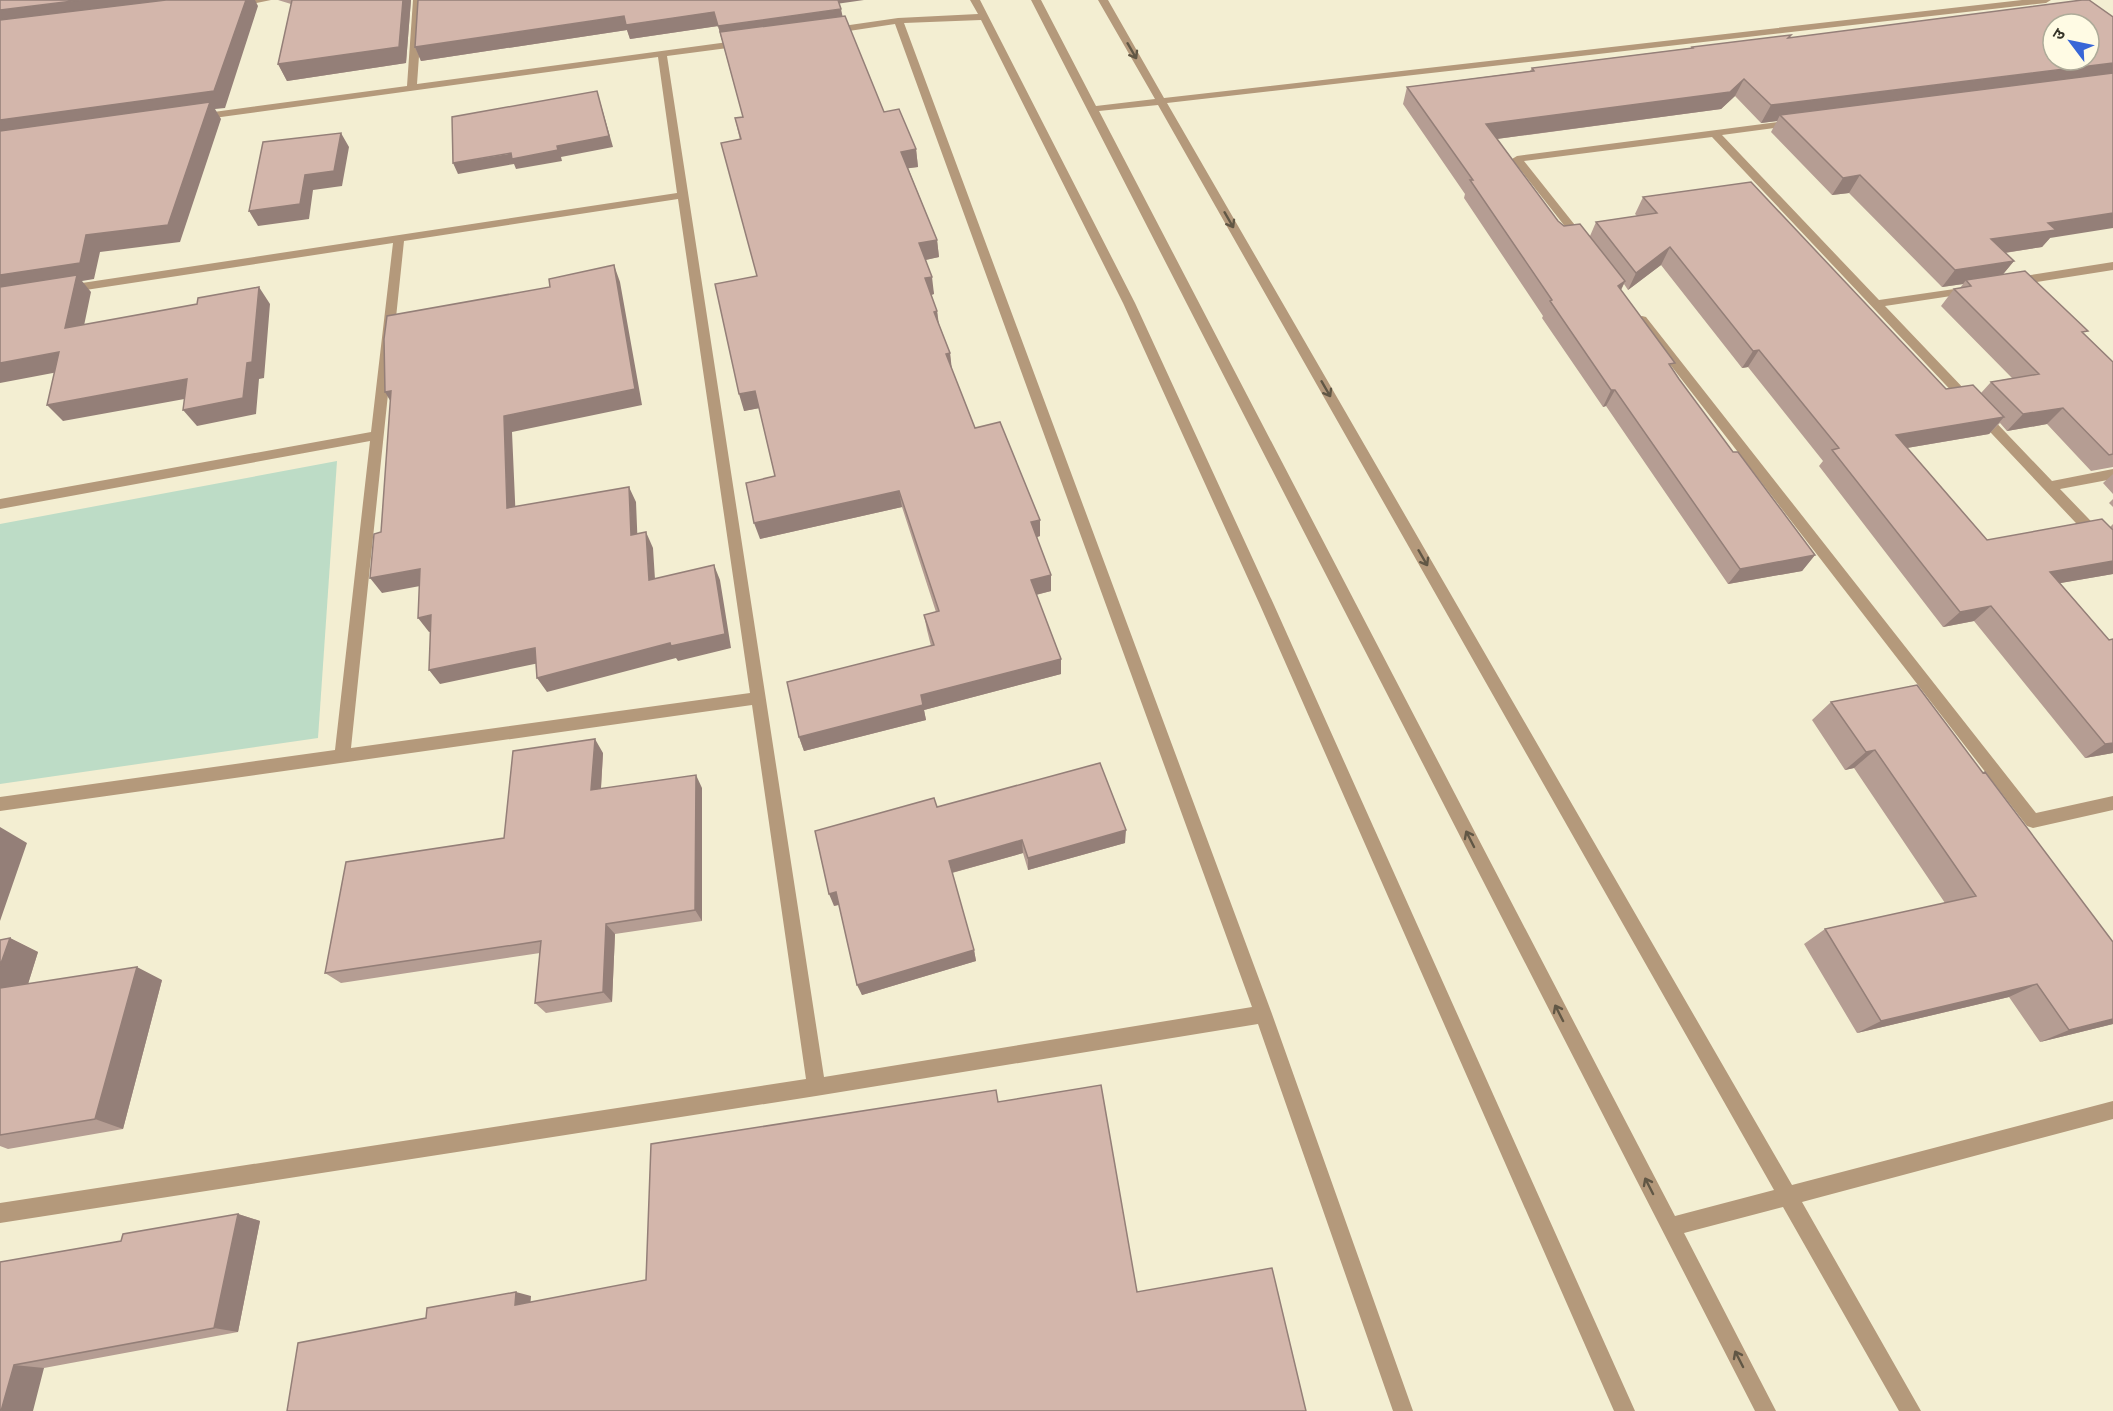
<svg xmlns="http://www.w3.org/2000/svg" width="2113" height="1411" font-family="Manrope,'Noto Sans Devanagari',sans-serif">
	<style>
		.green { fill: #bddcc6 }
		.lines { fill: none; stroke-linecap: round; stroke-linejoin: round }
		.minor { fill: #b4997b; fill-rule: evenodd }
		.wall { fill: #b59d93; fill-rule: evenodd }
		.shaded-wall { fill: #947f78 }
		.building { fill: #d3b6ab; stroke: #947f78; stroke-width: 1.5; fill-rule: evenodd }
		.oneway { stroke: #615745 }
	</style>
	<rect width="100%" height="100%" fill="#f3eed2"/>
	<path class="green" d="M337,461L318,738L0,784V524Z"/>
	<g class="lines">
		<path class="minor" d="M246,0H271L236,7L231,4Z
			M413,0H423L417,84L743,40L748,43L743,46L667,56L824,1077L1252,1007L895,24L829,34L824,31L829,28L898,18L978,14L970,0H980L1135,303L1274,605L1635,1411H1614L1260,605L1123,303L981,20L904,23L1272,1014L1413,1411H1393L1258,1024L816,1096L0,1223V1203L806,1079L752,705L0,811V797L335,750L370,441L0,509V499L371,432L393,243L66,293L60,289L62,286L677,193L658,57L199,120L194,117L199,114L407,86ZM678,199L750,693L351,748L404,241Z
			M1031,0H1041L1096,106L1155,99L1098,0H1108L1164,98L2022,0H2051L2046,3L1167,103L1792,1185L2113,1101V1119L1802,1202L1921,1411H1899L1783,1207L1684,1233L1776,1411H1755ZM1158,105L1774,1190L1675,1216L1099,111Z
			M1794,120L1798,121V125L1722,135L1879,300L1975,286L1977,289L1971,293L1885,306L2052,481L2113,469V479L2060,489L2113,544V558L2108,557L1712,137L1524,161L1586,239L1588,241L1582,244L1578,243L1512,159L1517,156Z
			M2113,262V270L2012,286L2006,282L2012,278Z
			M1642,316L1646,317L2036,813L2113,796V810L2033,828L2027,826L1638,323V317Z"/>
	</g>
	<path class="wall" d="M278,0H411L406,63L287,81L278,64L291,4Z
		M839,3L842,16L884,112L916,149L918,167L908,168L937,240L939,257L925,260L934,294L931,295L937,311L939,324L950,353L951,367L975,428L1040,536L1037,537L1051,591L1036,595L1061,659V674L924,710L926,720L804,751L799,737L931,646L927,630L924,615L936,612L902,507L760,539L775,476L759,408L744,411L757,276L740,140L735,118L743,117L718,26L630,39L627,30L421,61L415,47Z
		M1790,37L2050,238L2042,247L2005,253L2014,261L2002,275L2084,335L2113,362V467L2091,471L2047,424L2007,431L2000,423L1989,434L1907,448L1987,540L2110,527L2113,524V574L2060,583L2109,640L2113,639V753L2085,758L1974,621L1943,627L1819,466L1823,461L1748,367L1742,368L1661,265L1628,290L1624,284L1621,290L1679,379L1733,452L1815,555L1802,571L1728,584L1606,406L1603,407L1542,318L1543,316L1464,198L1465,194L1403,104L1407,87L1530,71L1532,68L1691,48L1692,47ZM1735,96L1761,123L1777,121L1771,132L1832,195L1849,193L1942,287L1963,284L1960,288L1954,289L1941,306L2012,378L1991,382L1981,393L1946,389L1643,197L1635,214L1637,216L1596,222L1590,236L1564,226L1558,221L1497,139L1721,109Z
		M2113,474V494L2103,483Z
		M2113,499V507L2109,503Z
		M1831,702L1983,773L2113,942V1024L2040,1042L2009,997L1857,1033L1804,944L1825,929L1945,903L1854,768L1845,770L1812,720Z
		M603,753L601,789L702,788V921L615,934L612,1002L546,1013L535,1003L540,953L341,983L325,973L504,838Z
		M937,807L1125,843L1028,870L1023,853L952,873L974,950L976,961L862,995L839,905L834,906Z
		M10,938L38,952L28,984L162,980L123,1129L8,1149L0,1146V940Z
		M238,1214L260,1221L238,1332L44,1368L0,1411V1262L121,1241Z"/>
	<path class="shaded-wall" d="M81,0H226L0,28V10Z
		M246,0H255L258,6L225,108L215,109L221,119L180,242L100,252L94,279L82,281L91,292L80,345L0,294V275L86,235L0,139V120Z
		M403,0H411L406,63L287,81L278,64Z
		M836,0H864L836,4Z
		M841,9L844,23L722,40L718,26Z
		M714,12L718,26L630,39L627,30L421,61L415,47L624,16Z
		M2113,63V78L1780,115L1777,121L1761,123L1771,105Z
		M1744,79L1735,96L1721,109L1481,141L1486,124Z
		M597,91L613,147L561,157L562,161L516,169L514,164L458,174L453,163L557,146Z
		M341,133L349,147L342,186L313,190L309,219L258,226L249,211L305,175Z
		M916,149L918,167L903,169L901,152Z
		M1860,175L1849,193L1832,195L1843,178Z
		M2113,213V228L2050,238L2042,247L1977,257L1991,239L2048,223Z
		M937,240L939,257L921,261L919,243Z
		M1670,247L1661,265L1628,290L1636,273Z
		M2014,261L2000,278L1966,280L1963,284L1942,287L1955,270Z
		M614,265L620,282L642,405L512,432L516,523L507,508L504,416Z
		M932,277L934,294L927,296L925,278Z
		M1625,281L1617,298L1618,286Z
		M259,287L270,304L264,378L259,379L256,414L197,426L183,410L247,363Z
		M937,311L939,328L934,312Z
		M1759,350L1748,367L1742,368L1753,351Z
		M59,352L74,369L0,383V363Z
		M950,353L952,370L946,354Z
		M187,379L201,396L63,421L47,405Z
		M1611,390H1615L1606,406L1603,407Z
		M391,391L395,409L385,392Z
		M755,391L760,408L744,411L739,394Z
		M2063,408L2047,424L2007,431L2023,414Z
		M2004,417L1989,434L1883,452L1896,435Z
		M629,487L636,502L638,551L631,535Z
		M899,491L902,507L760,539L754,523Z
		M1040,520V536L1031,539V522Z
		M646,532L653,548L656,595L649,580Z
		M1815,555L1802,571L1728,584L1740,569Z
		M2113,561V574L2032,588L2050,572Z
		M714,565L720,580L731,648L678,661L676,658L547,692L537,678Z
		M420,569L431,584L382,593L370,578Z
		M1051,575V591L1031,596V580Z
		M1991,606L1974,621L1943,627L1960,612Z
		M431,615L442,630L429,632L418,618Z
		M535,648L544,662L440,684L429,670Z
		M1061,659V674L924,710L926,720L804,751L799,737L921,695Z
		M595,739L603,753L600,803L591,790Z
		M2113,743V753L2085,758L2105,744Z
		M1875,750L1854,768L1845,770L1866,752Z
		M696,775L702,788V921L695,910Z
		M0,827L27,843L0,921Z
		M1126,830L1125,843L1028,870V858Z
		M1022,840L1023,853L951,873L949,861Z
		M836,892L841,904L834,906L829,894Z
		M606,924L615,934L612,1002L603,992Z
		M10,938L38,952L22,1003L0,993V966Z
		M974,950L976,961L862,995L857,985Z
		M137,967L162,980L123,1129L95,1119Z
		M2037,984L2009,997L1857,1033L1881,1021Z
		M2113,1019V1024L2040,1042L2069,1030Z
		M238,1214L260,1221L238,1332L214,1328Z
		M516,1292L531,1296L530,1309L515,1305Z
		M14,1365L44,1368L33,1411H1Z"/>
	<path class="building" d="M0,0H81L0,10Z
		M166,0H246L214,91L0,120V20Z
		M292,0H403L399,47L278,64Z
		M418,0H838L841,9L718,26L714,12L626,25L624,16L415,47Z
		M2082,0H2089L2113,17V63L1771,105L1744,79L1730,92L1486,124L1558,221L1564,226L1580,224L1625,281L1618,286L1675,363L1669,364L1679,379L1733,452H1738L1815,555L1740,569L1615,390H1611L1550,301L1552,300L1470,180H1473L1407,87L1534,71L1532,68L1693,48L1692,47L1791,35L1788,38ZM2053,24H2089V60H2053Z
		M845,16L884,112L899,109L916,149L901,152L937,240L919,243L932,277L925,278L937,311L934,312L950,353L946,354L975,428L1000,422L1040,520L1031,522L1051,575L1031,580L1061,659L921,695L923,705L799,737L787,682L934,645L924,615L939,611L899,491L754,523L746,483L775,476L755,391L739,394L715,284L757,276L721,143L741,139L735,118L743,117L720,32Z
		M2113,73V213L2048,223L2056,230L1991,239L2014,261L1955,270L1860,175L1843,178L1780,115Z
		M597,91L609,136L557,146L558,150L512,159L511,153L453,163L452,117Z
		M210,102L168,225L86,235L80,263L0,275V131Z
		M341,133L334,171L305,175L300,204L249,211L263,142Z
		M1751,182L1946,389L1973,385L2004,417L1896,435L1987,540L2102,519L2113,530V561L2050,572L2109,640L2113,639V743L2105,744L1991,606L1960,612L1832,450L1839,448L1759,350L1753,351L1670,247L1636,273L1596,222L1657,213L1643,197Z
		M614,265L635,389L504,416L507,508L629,487L631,535L646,532L649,580L714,565L725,634L671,646L670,643L537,678L535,648L429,670L431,615L418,618L420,569L370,578L374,534L381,532L391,391L385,392L384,339L387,316L550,287L549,279Z
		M2025,271L2088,331L2082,332L2113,362V454L2109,455L2063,408L2023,414L1991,382L2039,374L1954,289L1971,286L1966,280Z
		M77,275L65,328L197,304L198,298L259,287L252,362L247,363L243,398L183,410L187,379L47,405L59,352L0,363V287Z
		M1917,685L1983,773L1985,772L2113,942V1019L2069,1030L2037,984L1881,1021L1825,929L1976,896L1875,750L1866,752L1831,702Z
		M595,739L591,790L696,775L695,910L606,924L603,992L535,1003L541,941L325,973L346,862L504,838L513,751Z
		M1100,763L1126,830L1028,858L1022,840L949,861L974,950L857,985L836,892L829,894L815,831L934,798L937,807Z
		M10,938L0,966V940Z
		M137,967L95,1119L0,1135V988Z
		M1101,1085L1137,1292L1272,1268L1306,1411H287L298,1343L426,1318L427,1308L516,1292L515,1305L646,1280L651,1144L996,1090L998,1102Z
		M238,1214L214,1328L14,1365L1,1411H0V1262L121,1241L123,1234Z"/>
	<defs><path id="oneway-shaft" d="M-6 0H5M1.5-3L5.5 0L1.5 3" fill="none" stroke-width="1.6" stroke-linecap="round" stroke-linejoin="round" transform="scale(1.5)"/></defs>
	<g class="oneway">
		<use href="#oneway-shaft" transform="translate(1132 51) rotate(60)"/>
		<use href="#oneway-shaft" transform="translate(1229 220) rotate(60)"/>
		<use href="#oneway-shaft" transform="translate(1326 389) rotate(60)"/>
		<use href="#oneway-shaft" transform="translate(1423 558) rotate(60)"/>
		<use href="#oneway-shaft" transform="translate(1470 839) rotate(-117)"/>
		<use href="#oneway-shaft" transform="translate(1559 1013) rotate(-117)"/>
		<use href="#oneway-shaft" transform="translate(1649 1186) rotate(-117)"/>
		<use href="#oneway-shaft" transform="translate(1739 1359) rotate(-117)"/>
	</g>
	<g transform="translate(2071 42) rotate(302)"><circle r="28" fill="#fffbe4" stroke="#aeab99" stroke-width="1.5"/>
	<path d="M0-4.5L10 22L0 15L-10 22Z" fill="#3866d7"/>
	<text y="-9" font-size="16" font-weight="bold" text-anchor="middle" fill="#353328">उ</text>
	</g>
</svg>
